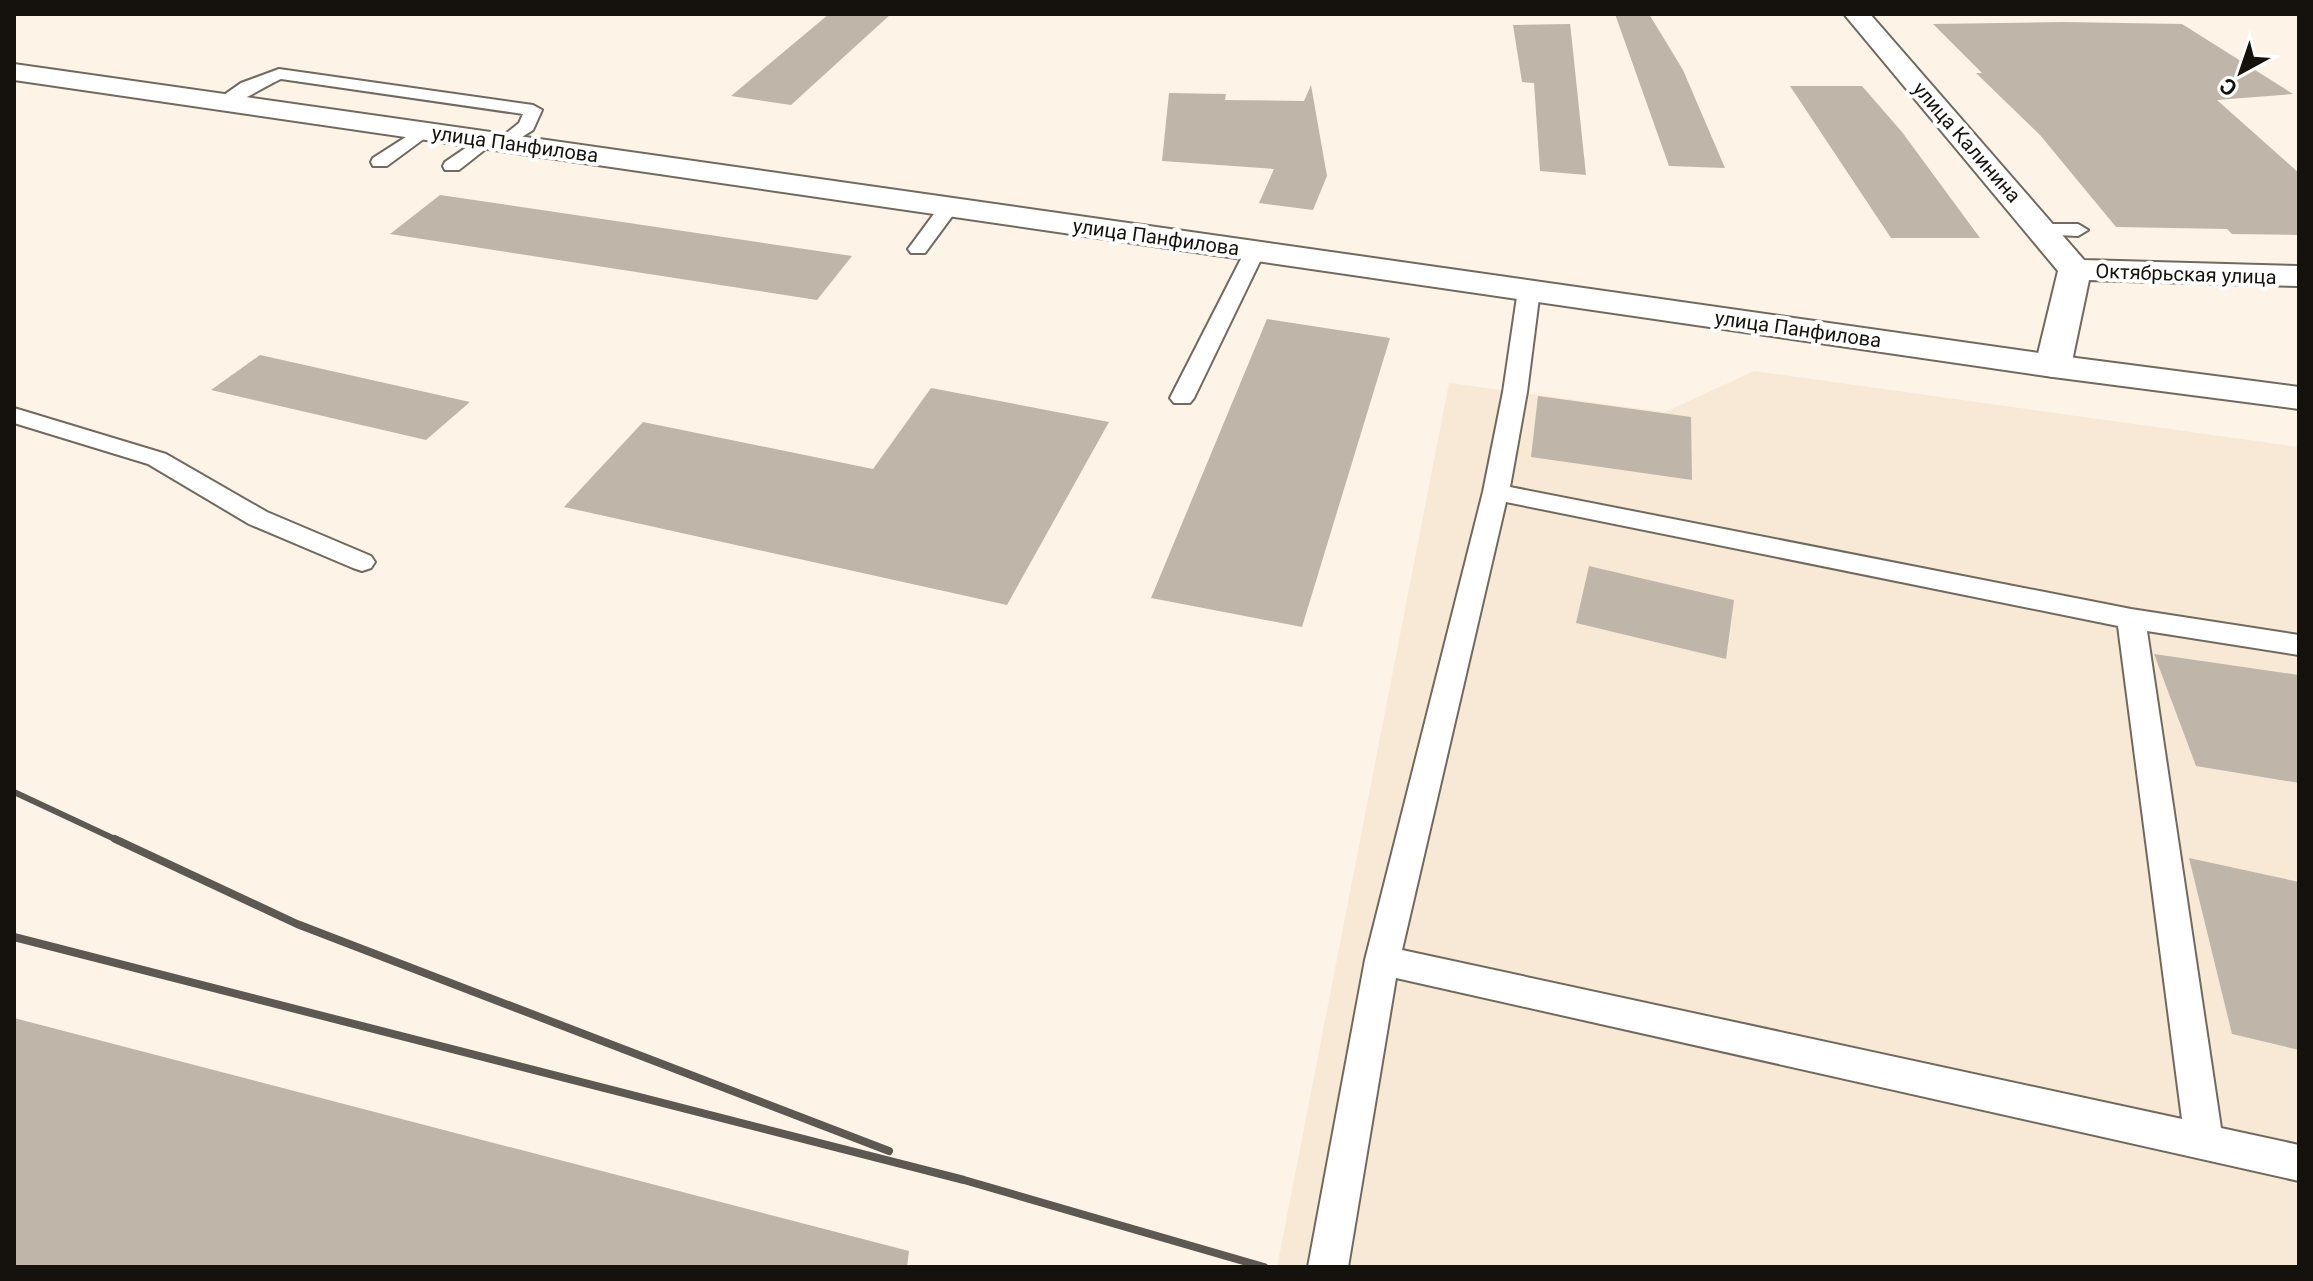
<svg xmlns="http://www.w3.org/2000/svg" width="2313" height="1281" font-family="Roboto,sans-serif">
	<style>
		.industrial { fill: #f8e9d6 }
		.building { fill: #bfb6a9 }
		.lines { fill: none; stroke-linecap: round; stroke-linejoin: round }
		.lane-casing { stroke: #71695e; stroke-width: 4 }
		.street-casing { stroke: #71695e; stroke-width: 4 }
		.primary-casing { stroke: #71695e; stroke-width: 4 }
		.lane { fill: #fff; fill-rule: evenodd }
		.street { fill: #fff; fill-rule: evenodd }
		.primary { fill: #fff; fill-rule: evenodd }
		.rail-far1 { stroke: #5d5852; stroke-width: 6 }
		.rail { stroke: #5d5852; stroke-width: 8 }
		.labels { text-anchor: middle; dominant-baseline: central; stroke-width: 8; stroke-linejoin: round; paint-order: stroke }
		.far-street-label { font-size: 20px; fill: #15120e; stroke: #fff }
	</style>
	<rect width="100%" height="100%" fill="#fdf4e7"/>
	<path class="industrial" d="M1754,371L2299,447V1267H1277L1449,383L1665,412Z"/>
	<path class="building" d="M829,14H891L791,105L731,96Z
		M1615,14H1649L1683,70L1725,168L1669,166Z
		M2063,22L2182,24L2293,94L2217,100L2299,173V235L2232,234L2227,229L2116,227L2040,135L1976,73H1982L1933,24Z
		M1570,24L1571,32L1586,175L1540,171L1534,83L1522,82L1513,25Z
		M1311,85L1327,176L1313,210L1259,203L1274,169L1162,161L1169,93L1226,94L1225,100L1304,101Z
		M1790,86H1862L1902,132L1980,238H1891Z
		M440,195L852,256L817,300L390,234Z
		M1267,319L1390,338L1302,627L1151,598Z
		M260,355L470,402L426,440L211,390Z
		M931,388L1109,422L1007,605L564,507L643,422L873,469Z
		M1538,396L1691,417L1692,480L1531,457Z
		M1589,566L1734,600L1726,659L1576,623Z
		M2154,654L2299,675V783L2196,766Z
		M2189,858L2299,882V1050L2232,1034Z
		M14,1018L909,1251L907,1267H14Z"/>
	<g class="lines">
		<defs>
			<path id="lane" d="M279,69L533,105L542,110L533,130L503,149L494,143L519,123L523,114L281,79C265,86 231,109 217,106L214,102L241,83Z
				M423,126L432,131L429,135L387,166H373L371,162L373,158Z
				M486,134L495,140L492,144L459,170H445L443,166L445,162Z
				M949,201L959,207L925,253H911L908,249L911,245L942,203Z
				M2042,224H2078L2088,230L2078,236L2035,234L2032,230L2035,226Z
				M1255,245L1265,251L1194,398L1190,403H1174L1170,398L1245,251Z
				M1529,284L1540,290L1527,392L1510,487L2131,609L2299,635V655L2147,631L2221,1128L2299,1145V1181L1396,978L1348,1267H1308L1365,960L1483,492L1503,392L1518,290ZM1506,502L2118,626L2182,1119L1402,950Z
				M14,408L166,454L267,512L371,556L375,562L371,568L362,571L353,568L249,524L148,464L14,423Z"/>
			<path id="street" d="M1844,14H1870L2084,260L2299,266V286L2089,280L2071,366L2066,374L2053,377L2040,374L2035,366L2058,271Z"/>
			<path id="primary" d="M14,64L2053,355L2299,387V409L2053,377L14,80Z"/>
		</defs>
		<use href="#lane" class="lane-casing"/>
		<use href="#street" class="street-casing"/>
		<use href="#primary" class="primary-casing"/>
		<use href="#lane" class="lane"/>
		<use href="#street" class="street"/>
		<use href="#primary" class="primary"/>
		<path class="rail-far1" d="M14,792L119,841"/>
		<path class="rail" d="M115,839L297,924L889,1151
			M14,937L964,1180L1264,1267"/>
	</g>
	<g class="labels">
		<g class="far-street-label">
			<text transform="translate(1967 142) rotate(49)">улица Калинина</text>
			<text transform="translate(515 144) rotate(8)">улица Панфилова</text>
			<text transform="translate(1156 237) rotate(8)">улица Панфилова</text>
			<text transform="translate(2186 274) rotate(2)">Октябрьская улица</text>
			<text transform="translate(1798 329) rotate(8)">улица Панфилова</text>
		</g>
	</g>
	<rect width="2313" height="1281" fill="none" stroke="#15120e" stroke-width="32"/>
	<g transform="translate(2241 72) rotate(220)" stroke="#ffffff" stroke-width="6" paint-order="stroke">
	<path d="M0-6L14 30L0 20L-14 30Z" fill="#15120e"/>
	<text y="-12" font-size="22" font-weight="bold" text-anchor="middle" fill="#15120e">С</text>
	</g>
</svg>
